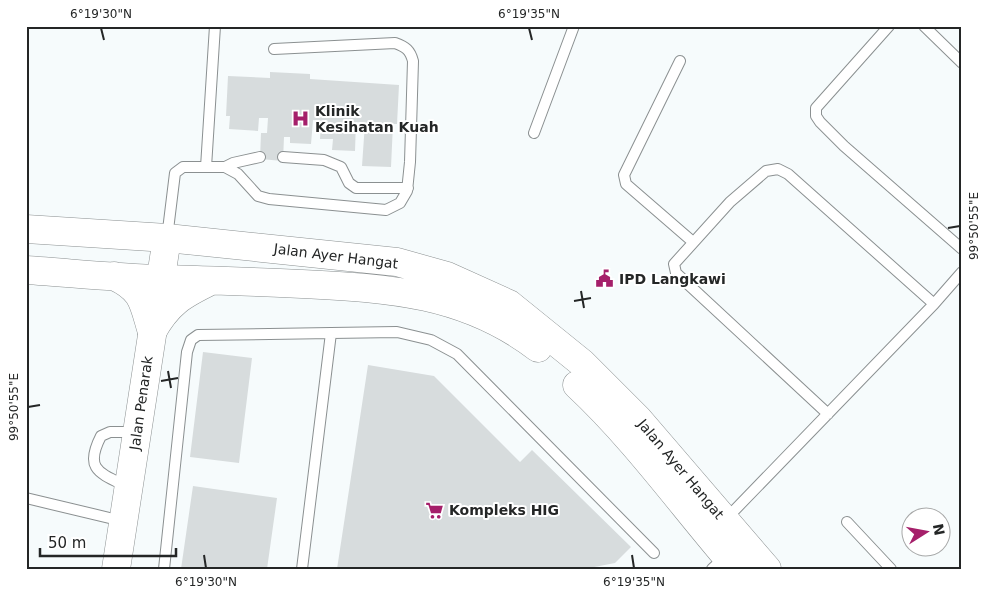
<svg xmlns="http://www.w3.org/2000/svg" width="988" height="595" font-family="'DejaVu Sans',sans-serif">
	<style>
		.building { fill: #d7dcdd }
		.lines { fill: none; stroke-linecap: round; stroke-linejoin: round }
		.lane-casing { stroke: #8b9091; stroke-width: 12 }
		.secondary-casing { stroke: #8b9091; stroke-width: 29 }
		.primary-casing { stroke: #8b9091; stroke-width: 29 }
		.lane { stroke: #fff; stroke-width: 10 }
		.secondary { stroke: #fff; stroke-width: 28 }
		.primary { stroke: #fff; stroke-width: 28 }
		.ticks { fill: none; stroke: #242626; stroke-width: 2 }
		.labels { text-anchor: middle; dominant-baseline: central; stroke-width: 4; stroke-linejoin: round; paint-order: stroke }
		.poi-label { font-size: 14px; font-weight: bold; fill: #242626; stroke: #fff; text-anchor: start }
		.street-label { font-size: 14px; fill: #242626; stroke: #fff }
		.neatline { fill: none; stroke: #242626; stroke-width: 2 }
		.ticks-label { font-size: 12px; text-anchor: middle; fill: #242626 }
	</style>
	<rect width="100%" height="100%" fill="#f6fbfc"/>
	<path class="building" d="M270,72L310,74V79L399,85L397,124H393L391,167L362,166L365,123L356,122L355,151L332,150L333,139H320L321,121L313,120L311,144L290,143V137H284L283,161L260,159L261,133H267L268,118H259L258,131L229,129L230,116H226L228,76L270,78Z
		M203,352L252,358L239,463L190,457Z
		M368,365L434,376L520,462L532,450L631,547L615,563L584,569H337Z
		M193,486L277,498L267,569H181Z"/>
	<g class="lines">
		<defs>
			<path id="lane" d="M889,26L816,108V116L820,122L844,146L962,249
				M924,26L962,63
				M680,61L624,175L626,184L693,242
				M534,133L574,26
				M283,157L324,160L341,167L349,183L356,188H408
				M206,167H225L238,174L258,196L269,199L386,210L400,203L407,191L410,162L413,61C410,50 406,47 395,43L274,49
				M225,167L233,163L260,157
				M167,238L175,173L183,167H206L215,26
				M331,333L397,332L431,340L457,354L654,553
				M828,414L676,273L674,264L730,202L766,171L778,169L788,174L934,304
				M126,486C99,473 84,469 101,436L110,432H136
				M26,498L122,521
				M726,519L934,304L962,272
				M847,522L891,569
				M164,569L187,352L191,340L198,335L331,333L302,569
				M712,569L726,556"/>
			<path id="secondary" d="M116,569L167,238"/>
			<path id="primary" d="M26,229L167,238L397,262L447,276L509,304L582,363L638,419L767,569
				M26,270C71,273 117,278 162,279C209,280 255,282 302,284C389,288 466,293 538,348
				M114,276C144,290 143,303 152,332
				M152,332C168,303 182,295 211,281
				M577,385C636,440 684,508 737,569"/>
		</defs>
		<use href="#lane" class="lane-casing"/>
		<use href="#secondary" class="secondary-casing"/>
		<use href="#primary" class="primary-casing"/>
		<use href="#lane" class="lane"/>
		<use href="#secondary" class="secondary"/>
		<use href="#primary" class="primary"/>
	</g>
	<path class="ticks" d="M101,28L104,40M529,28L532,40M948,228L960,226M581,291L584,308M574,301L591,298M168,371L171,388M161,381L178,378M28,407L40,405M204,555L206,568M632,555L634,568"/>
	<defs>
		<symbol id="hospital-bare" viewBox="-9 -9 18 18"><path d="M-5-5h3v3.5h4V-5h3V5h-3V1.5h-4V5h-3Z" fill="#a51f6a" stroke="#fff" stroke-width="2.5" paint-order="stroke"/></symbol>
		<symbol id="civic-bare" viewBox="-9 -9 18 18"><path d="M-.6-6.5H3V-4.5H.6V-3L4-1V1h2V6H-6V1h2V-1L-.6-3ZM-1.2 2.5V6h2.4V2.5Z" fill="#a51f6a" stroke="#fff" stroke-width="2.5" paint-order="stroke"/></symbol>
		<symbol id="supermarket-bare" viewBox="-9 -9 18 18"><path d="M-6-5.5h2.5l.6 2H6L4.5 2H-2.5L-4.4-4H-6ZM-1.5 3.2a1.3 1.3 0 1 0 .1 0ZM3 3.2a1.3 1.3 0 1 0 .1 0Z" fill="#a51f6a" stroke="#fff" stroke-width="2.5" paint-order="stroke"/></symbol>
	</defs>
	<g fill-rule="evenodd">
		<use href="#hospital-bare" x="288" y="106" width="25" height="25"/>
		<use href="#civic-bare" x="592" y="266" width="25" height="25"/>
		<use href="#supermarket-bare" x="422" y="498" width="25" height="25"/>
	</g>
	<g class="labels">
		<g class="poi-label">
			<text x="315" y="111">Klinik<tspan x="315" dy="16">Kesihatan Kuah</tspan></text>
			<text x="619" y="279">IPD Langkawi</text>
			<text x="449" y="510">Kompleks HIG</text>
		</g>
		<g class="street-label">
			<text transform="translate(336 256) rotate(7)">Jalan Ayer Hangat</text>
			<text transform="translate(141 403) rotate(-82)">Jalan Penarak</text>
			<text transform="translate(681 469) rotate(50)">Jalan Ayer Hangat</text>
		</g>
	</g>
	<rect width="988" height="595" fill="none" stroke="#ffffff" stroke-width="55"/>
	<g transform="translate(926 532) rotate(79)"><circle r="24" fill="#ffffff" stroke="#a7a8a8"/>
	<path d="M0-4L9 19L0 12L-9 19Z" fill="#a51f6a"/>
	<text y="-8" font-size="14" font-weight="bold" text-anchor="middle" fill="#242626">N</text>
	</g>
	<path d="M40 548v8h136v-8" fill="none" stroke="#242626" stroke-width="2.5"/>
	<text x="48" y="548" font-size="15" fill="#242626" stroke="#ffffff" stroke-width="4" paint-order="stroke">50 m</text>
	<rect x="28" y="28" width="932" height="540" class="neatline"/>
	<g class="ticks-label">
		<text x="101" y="18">6°19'30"N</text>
		<text x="529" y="18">6°19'35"N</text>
		<text transform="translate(974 226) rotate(-90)" y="4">99°50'55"E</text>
		<text transform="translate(14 407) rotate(-90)" y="4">99°50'55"E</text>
		<text x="206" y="586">6°19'30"N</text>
		<text x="634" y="586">6°19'35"N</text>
	</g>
</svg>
